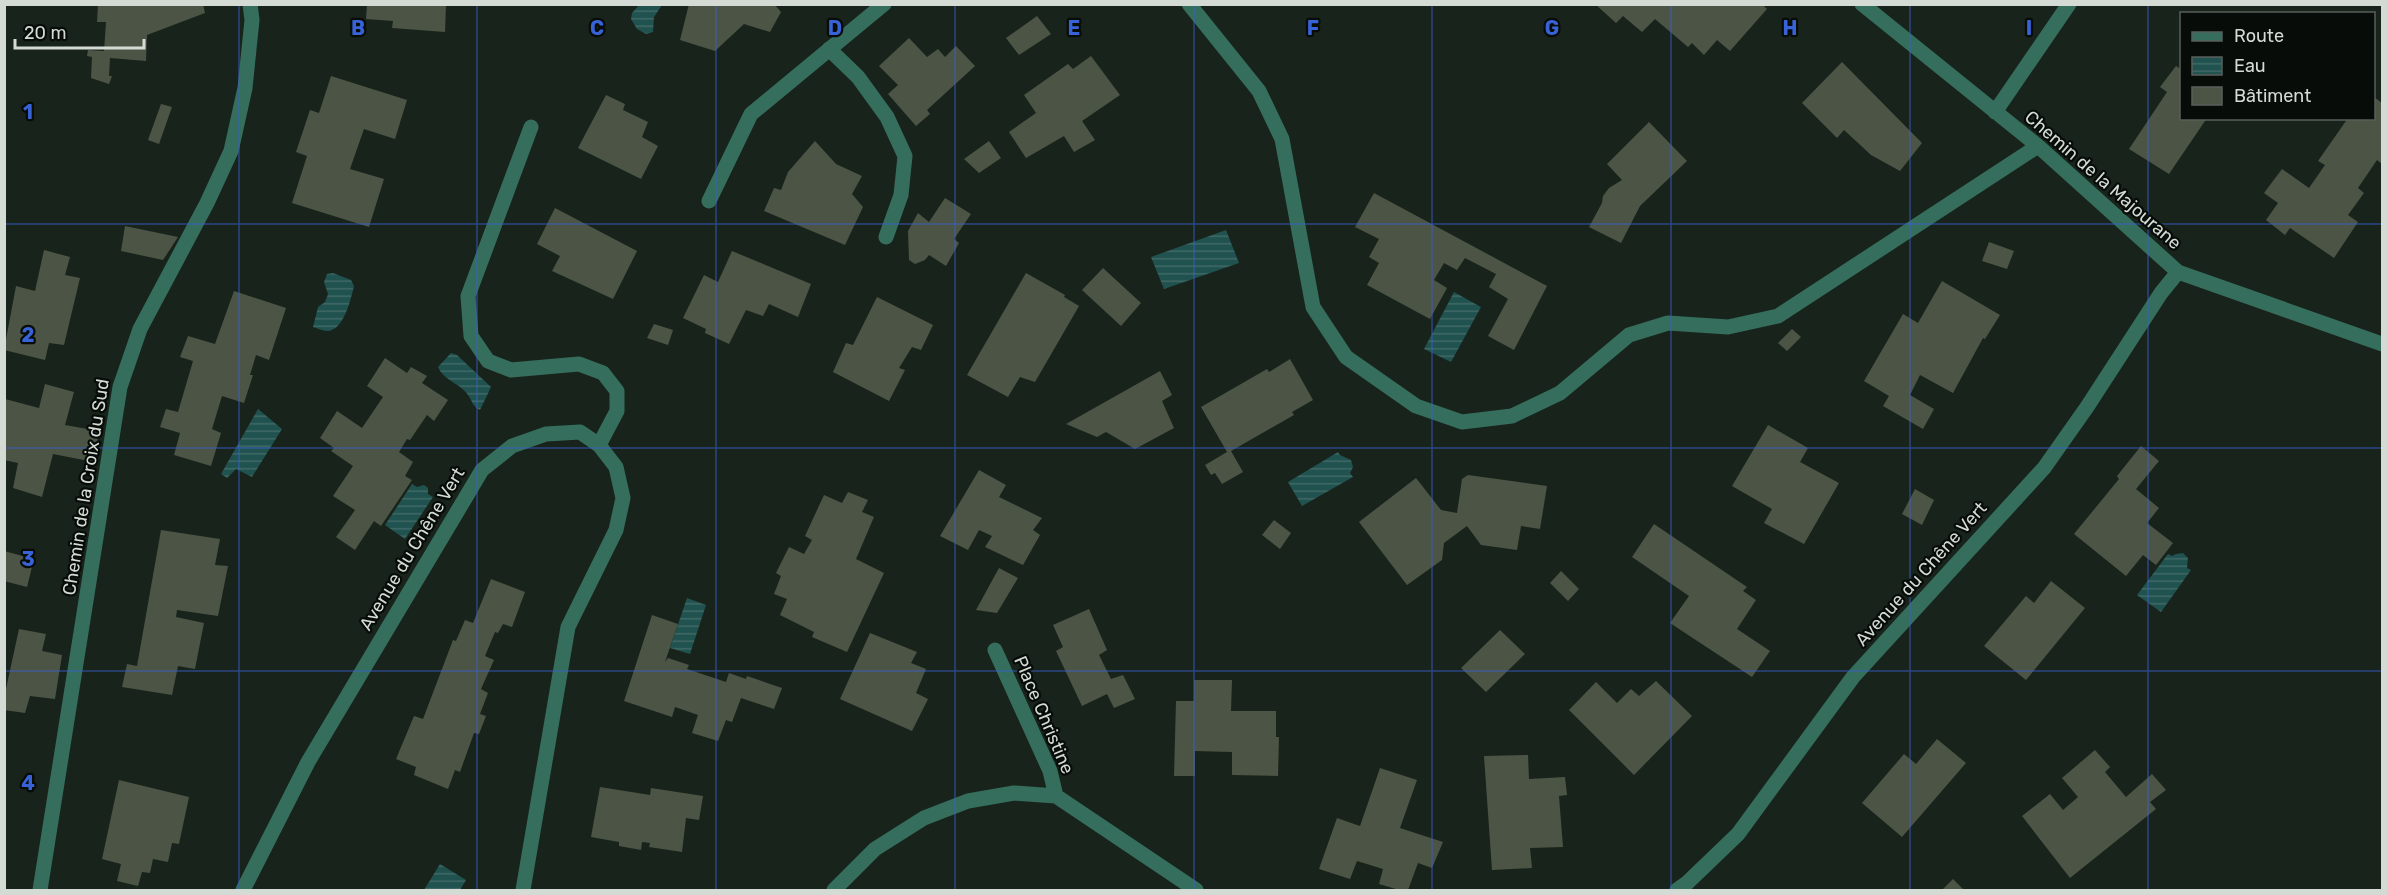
<svg xmlns="http://www.w3.org/2000/svg" width="2387" height="895" font-family="Rubik,sans-serif">
	<style>
		.water { fill: url(#water-rules) }
		.building { fill: #4c5446 }
		.lines { fill: none; stroke-linecap: round; stroke-linejoin: round }
		.minor { stroke: #366e5d; stroke-width: 15 }
		.grid { fill: none; stroke: #3863d8; stroke-width: 1.5; stroke-opacity: 0.55 }
		.labels { text-anchor: middle; dominant-baseline: central; stroke-width: 4.5; stroke-linejoin: round; paint-order: stroke }
		.street-label { font-size: 18px; fill: #d4dbd5; stroke: #070c08 }
		.grid-label { font-size: 20px; text-anchor: middle; font-weight: bold; fill: #3863d8; stroke: #070c08; stroke-width: 4.5; stroke-linejoin: round; paint-order: stroke }
	</style>
	<defs>
		<pattern id="water-rules" width="6" height="5" patternUnits="userSpaceOnUse" patternTransform="scale(1.5)"><rect width="6" height="5" fill="#20524f"/><path d="M0 2.5h6" fill="none" stroke="#406a67"/></pattern>
	</defs>
	<rect width="100%" height="100%" fill="#18241b"/>
	<path class="water" d="M639,5H662L654,17L653,32L646,34L637,29L631,19L632,13Z
		M1226,230L1239,263L1164,289L1151,257Z
		M333,273L351,280L354,286C351,298 344,331 327,331C323,331 317,328 313,327L318,307L325,302L328,294L324,282L327,274Z
		M1454,292L1481,307L1451,362L1424,349Z
		M451,353L457,355L491,387L480,410C472,406 473,402 468,395C460,383 444,381 438,367Z
		M258,409L282,429L252,477L236,469L227,478L221,474Z
		M1338,452L1340,455L1351,460L1353,467L1350,473L1353,477L1302,506L1288,482Z
		M412,484L417,487L424,485L428,488V494L433,497L405,539L385,525Z
		M2183,553L2188,558L2187,568L2191,570L2161,612L2137,595L2168,554L2172,556L2176,554Z
		M687,598L706,605L690,654L670,648Z
		M440,864L466,880L460,890H424Z"/>
	<path class="building" d="M98,4H203L205,13L147,35L146,61L110,58L109,76H112L109,84L91,78L92,57L87,56L88,50L104,51L106,22H97Z
		M367,4H446L445,32L392,28L393,21L366,19Z
		M689,4H774L781,12L770,32L744,24L715,51L680,40Z
		M1595,4H1762L1767,9L1730,51L1717,40L1704,55L1692,43L1688,47L1655,19L1642,32L1623,16L1616,23Z
		M1037,16L1051,34L1019,55L1006,38Z
		M909,38L927,57L938,49L945,57L956,46L975,66L927,110L930,114L916,126L888,94L898,85L879,66Z
		M1091,56L1120,95L1082,121L1095,140L1074,152L1064,136L1026,158L1009,132L1036,113L1024,95L1068,64L1073,69Z
		M1842,62L1922,143L1900,171L1871,155L1844,130L1837,138L1802,103Z
		M2176,66L2181,69V118H2207L2169,174L2129,149L2167,92L2160,87Z
		M331,76L407,100L395,139L364,129L350,169L384,179L369,227L292,203L307,156L296,152L310,110L319,113Z
		M606,95L625,104L623,110L648,122L642,137L658,146L641,179L578,148Z
		M2374,97L2382,103V164L2377,160L2358,188L2364,193L2348,215L2358,222L2334,258L2290,228L2285,235L2266,220L2278,203L2264,193L2282,169L2309,188L2325,165L2318,161L2348,118H2374Z
		M161,104L172,107L159,144L148,140Z
		M1649,122L1687,161L1640,206L1621,243L1589,227L1602,203L1603,196L1609,188L1622,180L1607,164Z
		M815,141L836,164L862,176L852,194L863,207L845,245L764,211L774,188L781,190L788,172Z
		M989,141L1001,158L979,173L964,159Z
		M1374,193L1547,286L1514,350L1488,336L1508,299L1489,287L1496,274L1465,258L1457,270L1444,263L1434,280L1447,288L1430,319L1367,285L1379,263L1369,257L1379,239L1355,227Z
		M945,198L971,214L954,239L959,243L946,266L929,255L925,260L915,264L909,260L908,231L918,213L929,222Z
		M555,208L637,251L613,299L552,271L560,256L537,244Z
		M125,226L178,237L163,260L121,251Z
		M1989,242L2014,251L2007,269L1982,261Z
		M44,250L70,257L65,275L80,278L64,345L49,343L45,360L4,350L16,286L35,291Z
		M732,251L811,284L798,317L769,304L763,316L746,310L729,344L705,333L706,329L683,318L704,275L718,282Z
		M1103,268L1141,303L1121,326L1082,290Z
		M1026,273L1065,295L1064,297L1079,306L1035,382L1020,377L1008,397L967,375Z
		M1942,281L2000,315L1985,339L1983,338L1953,393L1920,375L1910,395L1934,409L1923,429L1883,406L1889,396L1864,381L1903,314L1918,323Z
		M234,291L286,308L269,360L256,355L250,375H253L244,403L222,396L212,429L221,433L211,466L174,455L180,433L160,427L166,409L178,412L193,361L180,357L188,336L215,344Z
		M877,297L933,325L921,350L912,347L899,368L905,370L889,401L833,372L846,343L853,345Z
		M654,324L673,330L668,345L647,338Z
		M1792,329L1801,337L1787,351L1778,343Z
		M385,358L407,373L411,367L427,376L422,383L448,400L434,421L427,415L410,440L407,439L399,452L413,462L405,476L412,480L381,526L374,521L355,550L336,537L355,510L333,496L353,466L331,451L334,448L320,438L337,411L362,428L383,397L367,386Z
		M1290,359L1313,400L1292,412L1294,415L1231,451L1243,472L1222,484L1215,473L1211,475L1205,465L1227,452L1201,407L1267,369L1269,372Z
		M1160,371L1172,395L1162,401L1174,428L1135,449L1106,432L1097,437L1066,424Z
		M45,384L74,392L65,425L99,431L94,462L53,454L42,497L13,488L18,463L4,460V403L5,399L39,408Z
		M1768,425L1808,448L1800,462L1839,483L1804,544L1764,523L1772,509L1732,486Z
		M2141,446L2159,461L2136,489L2159,508L2147,523L2173,543L2156,565L2143,555L2126,576L2074,534L2119,479L2117,476Z
		M979,470L1006,485L999,497L1042,518L1033,530L1040,535L1023,565L985,547L992,536L979,530L968,550L940,536Z
		M1468,475L1547,486L1540,529L1521,526L1517,550L1481,545L1467,526L1444,543L1442,560L1407,585L1359,522L1416,478L1441,510L1457,513L1462,479Z
		M1915,489L1934,500L1922,525L1902,514Z
		M848,492L868,500L862,512L874,517L856,559L884,573L847,652L812,637L814,632L780,615L787,599L774,594L781,576L776,573L789,547L804,554L812,540L805,536L824,495L842,503Z
		M1274,520L1291,533L1280,549L1262,535Z
		M1654,524L1747,587L1743,591L1756,600L1737,629L1770,651L1752,677L1670,623L1689,596L1632,557Z
		M161,530L220,539L215,565L228,566L218,616L177,610L176,617L204,623L195,669L178,666L172,695L122,687L127,664L137,666Z
		M4,551L34,559L27,587L4,581Z
		M999,568L1018,578L997,613L976,610Z
		M1561,571L1579,589L1568,601L1550,583Z
		M491,579L525,592L512,627L503,624L498,633L495,632L485,656L494,660L481,689L488,693L480,714L486,716L479,734L474,733L460,772L455,770L448,789L414,775L416,767L396,759L414,716L423,719L453,640L456,641L465,620L473,623Z
		M2051,581L2085,608L2026,680L1984,646L2026,596L2034,603Z
		M1089,609L1107,650L1099,655L1111,679L1123,675L1135,699L1114,708L1107,694L1082,706L1056,651L1063,647L1053,625Z
		M652,615L678,624L665,662L668,658L689,665L687,669L726,682L729,673L746,679L747,676L782,688L774,709L741,698L732,722L726,720L718,741L692,733L698,715L675,707L672,717L624,701Z
		M19,629L46,634L42,651L62,655L55,699L30,696L25,713L4,710V698Z
		M1500,630L1525,654L1486,692L1461,668Z
		M870,633L917,652L911,663L926,669L916,693L928,699L912,731L840,699Z
		M1194,680H1232L1231,711H1276V737H1279L1278,776L1232,775V752L1195,751V776H1174L1176,701H1194Z
		M1656,681L1692,716L1634,775L1569,710L1596,682L1617,703L1631,689L1639,696Z
		M1937,739L1966,763L1902,837L1862,803L1904,754L1916,764Z
		M2095,750L2110,767L2105,772L2126,797L2152,774L2166,790L2150,802L2156,809L2070,878L2022,816L2050,794L2063,810L2078,797L2062,778Z
		M1528,755L1529,779L1565,777L1567,795L1559,796L1563,847L1530,848L1532,868L1492,870L1484,756Z
		M1380,768L1417,780L1400,828L1443,842L1432,868L1418,863L1408,890H1399L1379,884L1383,869L1357,861L1350,879L1319,869L1337,818L1360,826Z
		M119,780L189,797L179,844L172,843L168,862L153,859L150,873L142,872L138,886L117,881L121,864L102,859Z
		M600,787L650,795L651,788L703,796L699,820L686,818L682,852L649,847L650,843L642,842L641,850L619,846V842L591,837Z
		M1953,879L1964,890H1942Z"/>
	<g class="lines">
		<path class="minor" d="M1189,4L1259,91L1282,139L1313,307L1346,357L1416,406L1462,422L1512,416L1560,393L1629,335L1668,323L1728,327L1778,316L2038,146
			M1862,4L2038,146L2178,272L2382,344
			M829,49L858,77L887,117L905,156L901,195L886,237
			M1995,112L2069,4
			M531,127L468,296L471,336L488,361L511,370L579,364L603,373L617,391V411L599,445
			M709,201L751,114L884,4
			M995,650L1050,771L1056,796
			M40,890L120,387L140,329L207,203L231,151L245,88L252,20L250,4
			M243,890L308,762L482,470L512,446L546,434L580,432L599,445L616,467L623,498L616,530L568,627L523,890
			M834,890L875,849L924,818L968,801L1014,793L1056,796L1196,890
			M1677,890L1687,883L1738,834L1853,677L2044,468L2087,407L2161,293L2178,272"/>
	</g>
	<path class="grid" d="M239,4V890M477,4V890M716,4V890M955,4V890M1194,4V890M1432,4V890M1671,4V890M1910,4V890M2148,4V890M4,224H2382M4,448H2382M4,671H2382"/>
	<g class="labels">
		<g class="street-label">
			<text transform="translate(2103 180) rotate(41)">Chemin de la Majourane</text>
			<text transform="translate(86 487) rotate(-81)">Chemin de la Croix du Sud</text>
			<text transform="translate(412 549) rotate(-59)">Avenue du Chêne Vert</text>
			<text transform="translate(1921 574) rotate(-48)">Avenue du Chêne Vert</text>
			<text transform="translate(1044 715) rotate(67)">Place Christine</text>
		</g>
	</g>
	<g class="grid-label">
		<text x="358" y="35">B</text>
		<text x="597" y="35">C</text>
		<text x="835" y="35">D</text>
		<text x="1074" y="35">E</text>
		<text x="1313" y="35">F</text>
		<text x="1552" y="35">G</text>
		<text x="1790" y="35">H</text>
		<text x="2029" y="35">I</text>
		<text x="28" y="119">1</text>
		<text x="28" y="342">2</text>
		<text x="28" y="566">3</text>
		<text x="28" y="790">4</text>
	</g>
	<rect width="2387" height="895" fill="none" stroke="#d4dbd5" stroke-width="12"/>
	<rect x="2180" y="12" width="195" height="108" fill="#070c08" stroke="#595f5a" stroke-width="1.5"/>
	<rect x="2192" y="32" width="30" height="9" fill="#366e5d" stroke="#595f5a" stroke-width="1.5"/>
	<text x="2234" y="42" font-size="18" fill="#d4dbd5">Route</text>
	<rect x="2192" y="57" width="30" height="18" fill="url(#water-rules)" stroke="#595f5a" stroke-width="1.5"/>
	<text x="2234" y="72" font-size="18" fill="#d4dbd5">Eau</text>
	<rect x="2192" y="87" width="30" height="18" fill="#4c5446" stroke="#595f5a" stroke-width="1.5"/>
	<text x="2234" y="102" font-size="18" fill="#d4dbd5">Bâtiment</text>
	<path d="M15 39v9h129v-9" fill="none" stroke="#d4dbd5" stroke-width="3"/>
	<text x="24" y="39" font-size="18" fill="#d4dbd5" stroke="#070c08" stroke-width="4.5" paint-order="stroke">20 m</text>
</svg>
